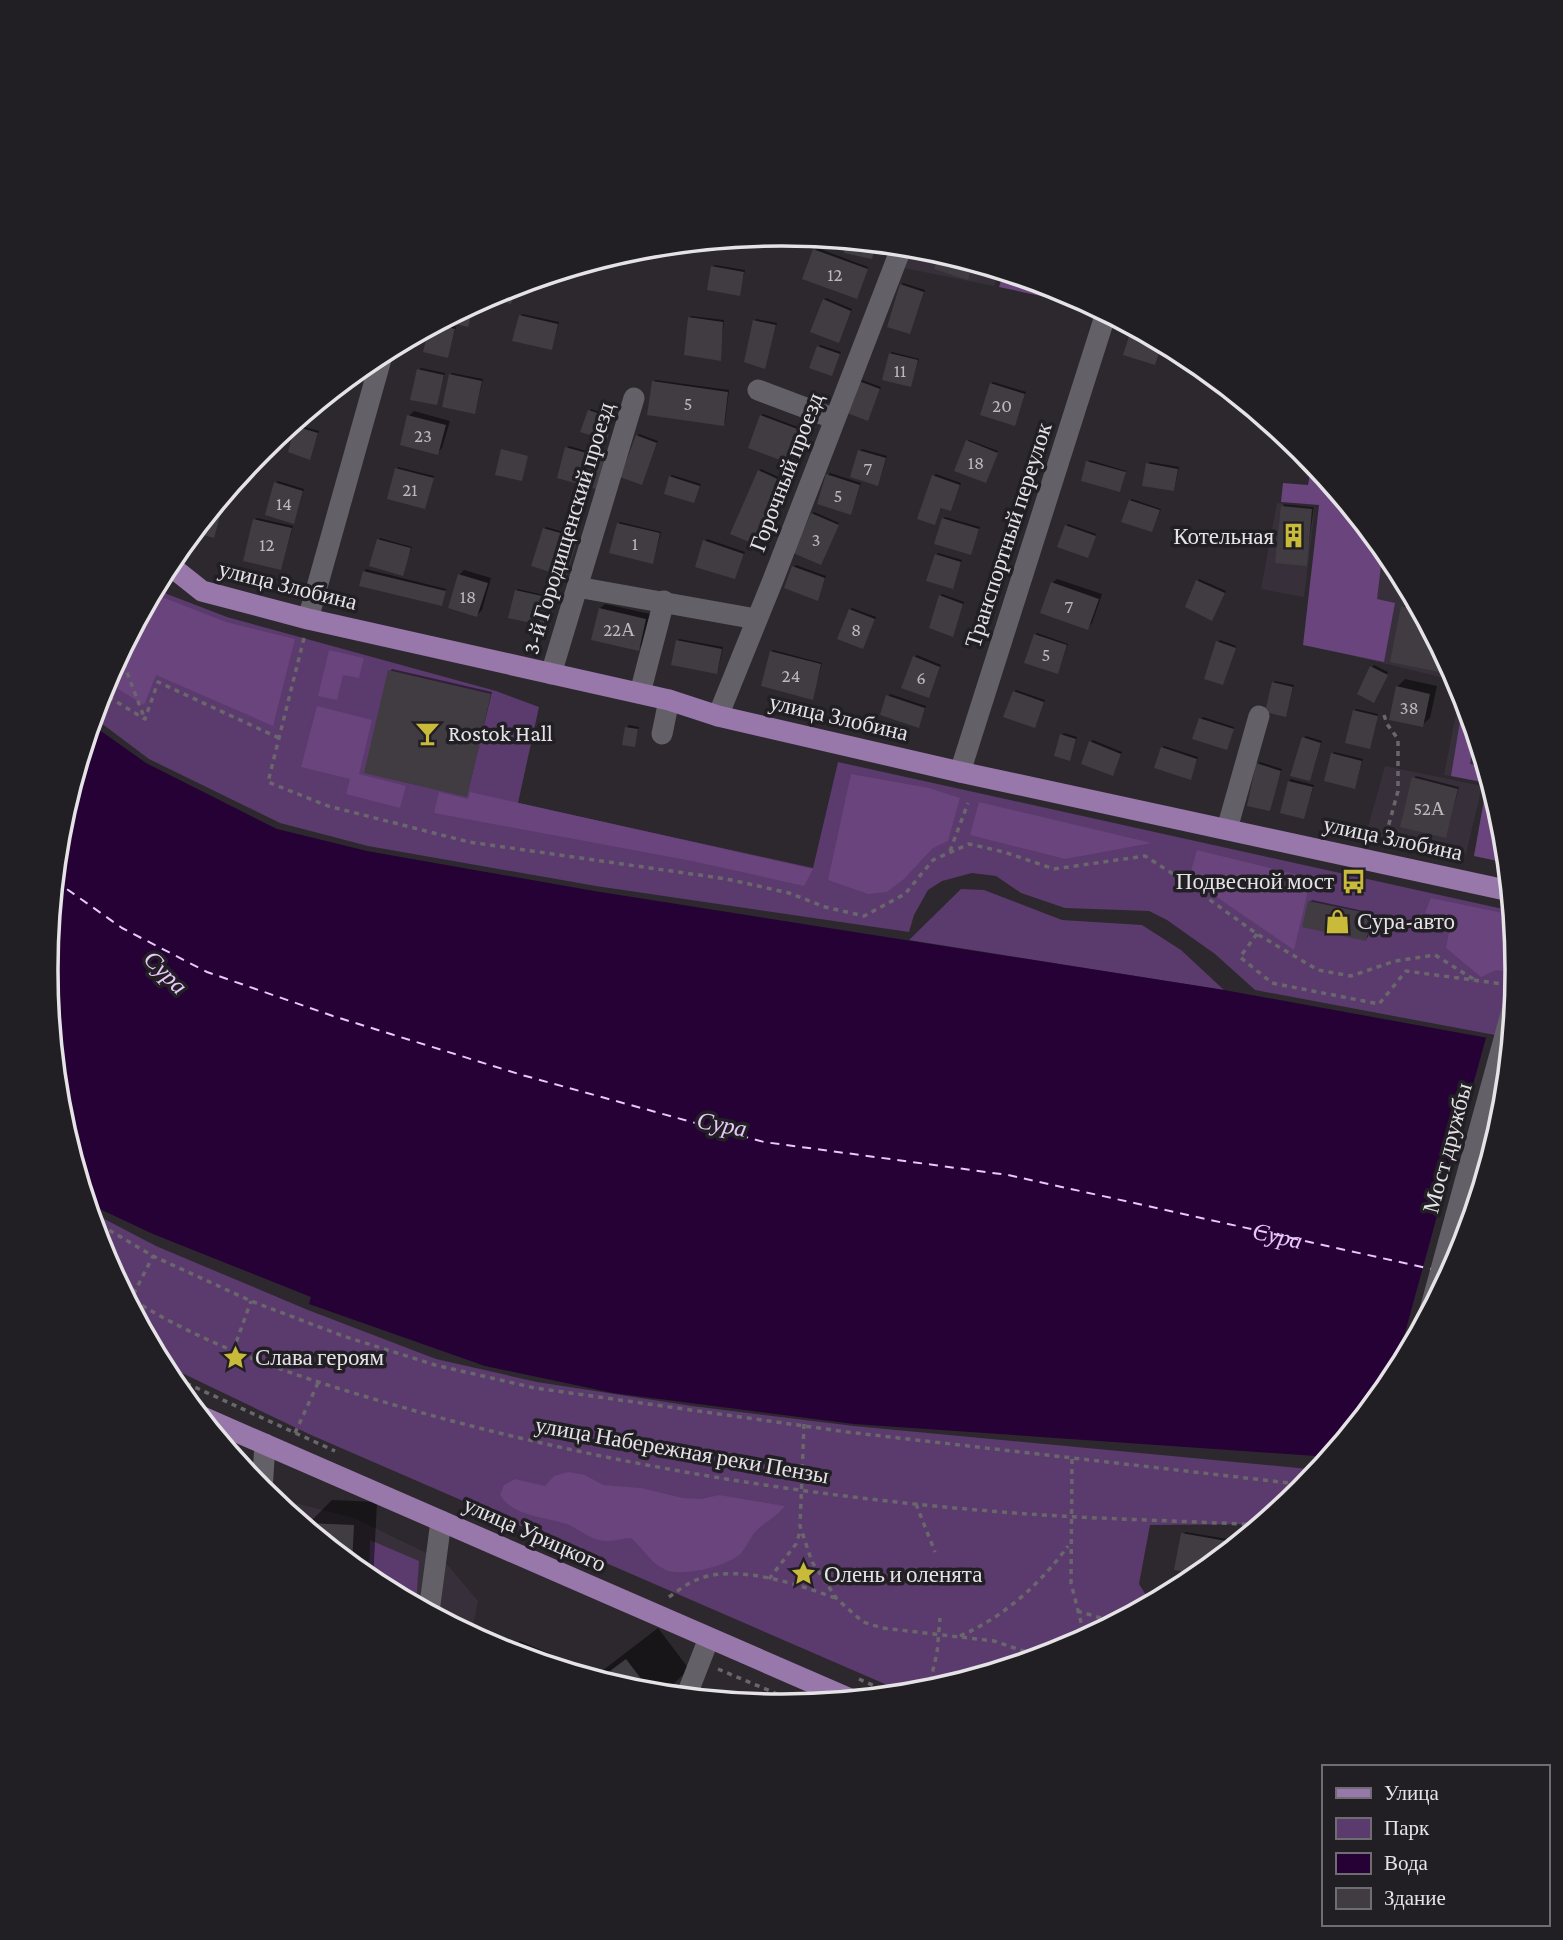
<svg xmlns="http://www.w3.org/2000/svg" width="1563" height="1940" font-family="'Crimson Pro',serif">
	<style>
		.built { fill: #37303b }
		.green { fill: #5b3a6d }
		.forest { fill: #69447d }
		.water { fill: #260136 }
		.pier { fill: #2c282e }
		.shadow { fill: #0007 }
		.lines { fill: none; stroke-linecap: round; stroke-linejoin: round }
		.ferry { stroke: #e8c7fb; stroke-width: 2; stroke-dasharray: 9 7; stroke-linecap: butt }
		.building { fill: #403c42 }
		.path { stroke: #6a676c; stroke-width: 3.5; stroke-dasharray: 5 5; stroke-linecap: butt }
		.minor { stroke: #646067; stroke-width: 21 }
		.major { stroke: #9877ab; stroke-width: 21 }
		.labels { text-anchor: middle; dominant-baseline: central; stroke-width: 7; stroke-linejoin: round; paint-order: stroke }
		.number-label { font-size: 19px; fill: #bcb9bd }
		.street-label { font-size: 23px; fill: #e5e3e6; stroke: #221f24 }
		.poi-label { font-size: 23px; fill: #e5e3e6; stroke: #221f24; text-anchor: start }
		.water-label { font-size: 24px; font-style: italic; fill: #e8c7fb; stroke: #221f24 }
		.rim { fill: none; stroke: #e5e3e6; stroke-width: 3.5 }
	</style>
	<rect width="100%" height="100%" fill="#2c282e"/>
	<path class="built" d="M907,246L925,248L1000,271L994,286L899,267Z
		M1277,503L1315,507L1304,597L1261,589Z
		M1359,519L1394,561L1457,681L1341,653Z
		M1461,688L1503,827L1507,863L1474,856L1487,783L1444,775Z
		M1385,766L1482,786L1466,854L1366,834Z
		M291,1502L354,1518L445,1562L478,1601L471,1635L372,1582L291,1515Z"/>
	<path class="green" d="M156,587L167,594L227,617L496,691L539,707L518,803L813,868L838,762L1512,911L1517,970L1511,1038L1255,990L1215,954L1167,920L1149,911L1065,908L1021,893L996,876L972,873L942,881L928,890L914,915L909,932L596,886L368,846L280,823L149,759L93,717L102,688Z
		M961,889L984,890L1062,920L1142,925L1181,950L1224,990L909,940Z
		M89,1211L156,1246L308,1310L436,1359L537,1382L692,1406L854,1426L1319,1470L1302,1491L1262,1524L1150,1525L1139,1584L1151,1603L1063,1650L925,1692L908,1694L311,1435L161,1363L101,1251Z
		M370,1540L419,1561L416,1605L369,1579Z"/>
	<path class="forest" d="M1004,272L1064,290L1088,303V306L999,287Z
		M1312,462L1383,549L1377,599L1395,603L1384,662L1303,645L1319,505L1281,502L1283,483L1308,485Z
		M154,591L162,597L226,622L295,639L273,726L156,675L144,705L105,681Z
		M329,650L364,658L359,678L343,675L337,700L318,696Z
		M1464,697L1475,734L1470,764L1485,767L1503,827L1507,863L1474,856L1487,783L1451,776Z
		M317,706L372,720L359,774L406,786L400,808L346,794L350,779L301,767Z
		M851,774L929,788L960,798L948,841L933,848L904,879L887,892L868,894L828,880Z
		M439,792L468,799L470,792L813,869L804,886L692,861L434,813Z
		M979,802L1152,843L1065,859L970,835Z
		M1197,850L1311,878L1294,950L1189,878Z
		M1431,898L1512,915L1516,953L1507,972L1496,970L1481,977L1446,948L1451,922L1425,913Z
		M568,1472L585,1475L603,1485L641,1488L683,1498L701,1499L719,1495L785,1506C775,1518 767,1521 757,1530C750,1537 748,1545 742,1552C731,1566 682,1577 666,1570C651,1564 643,1548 631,1538C623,1538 616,1541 609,1541C593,1542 582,1531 569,1525C545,1516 515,1518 500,1495L504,1485L515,1479L545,1486L554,1476Z"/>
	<path class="water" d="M91,724L146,763L277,829L367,851L594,891L1224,990L1510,1042L1503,1114L1461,1252L1393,1379L1330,1457L854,1424L613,1393L485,1366L309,1304L311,1297L153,1234L87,1203L60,1113L46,970L60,826Z"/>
	<path class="pier" d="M1487,1034L1511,1038L1506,1083L1459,1257L1392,1380Z"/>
	<path class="shadow" d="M817,248L868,267L858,295L815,250Z
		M715,265L745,270L739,294L713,267Z
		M903,283L925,290L910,332L901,285Z
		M826,298L852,309L840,339L824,300Z
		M522,314L559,322L552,348L521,316Z
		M691,316L724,320L720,359L689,318Z
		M756,319L777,323L764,367L754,321Z
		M439,323L456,327L448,356L425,350L431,327Z
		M820,345L841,352L832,374L819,347Z
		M892,352L919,359L910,385L890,354Z
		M421,368L445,373L436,404L419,370Z
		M452,373L483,379L475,412L450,375Z
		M655,380L729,390L725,422L723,424L654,382Z
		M862,380L881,387L869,417L861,382Z
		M1219,381L1228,389L1218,387Z
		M993,382L1026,392L1015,424L991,384Z
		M591,409L615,417L608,436L590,411Z
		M414,411L450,421L442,448L437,453L409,416Z
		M763,414L803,429L792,460L761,416Z
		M298,425L319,431L310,458L296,427Z
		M639,434L658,441L643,481L637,436Z
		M969,440L998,451L987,479L967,441Z
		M569,446L607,457L604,487L567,448Z
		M862,449L887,456L879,482L860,451Z
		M1090,460L1126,471L1121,489L1119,491L1088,462Z
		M1150,462L1179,467L1174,490L1148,464Z
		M398,467L434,476L425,507L397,469Z
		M761,469L787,481L760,542L759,471Z
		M830,473L861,483L852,511L828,475Z
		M936,474L961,483L952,508L950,509L942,507L935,523L934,476Z
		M672,475L701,484L694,501L670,477Z
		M278,481L304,489L294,522L276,483Z
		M1132,499L1161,509L1152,530L1130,501Z
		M1284,504L1314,507L1306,564L1283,506Z
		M814,512L839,523L822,561L812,514Z
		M945,517L980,527L970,554L943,519Z
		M257,518L293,526L281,568L255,520Z
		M620,522L661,532L653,562L618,524Z
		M1068,524L1096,534L1089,554L1066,526Z
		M546,527L578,536L566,575L544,529Z
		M380,538L412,547L402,574L379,540Z
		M707,539L745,552L736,575L705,541Z
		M938,553L962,560L952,587L936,555Z
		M796,565L826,576L818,599L794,567Z
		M366,569L446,589L443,602L441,604L364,571Z
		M464,570L491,578L482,610L477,615L459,575Z
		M1057,579L1102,594L1092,623L1088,628L1052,583Z
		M1199,579L1226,591L1213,617L1198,581Z
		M518,589L557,598L550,625L516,591Z
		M942,594L964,602L952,635L940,596Z
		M1408,602L1416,603L1453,673L1392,661L1403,607Z
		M605,604L650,614L643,644L638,649L600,608Z
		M852,608L876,617L863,647L850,610Z
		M1037,633L1068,644L1058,672L1035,635Z
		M679,639L723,647L718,670L716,672L677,641Z
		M1220,640L1236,646L1223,683L1218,642Z
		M773,650L822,663L812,698L771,652Z
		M917,655L941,665L930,694L915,657Z
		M1374,665L1388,672L1376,699L1372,667Z
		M392,669L492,692L467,795L390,671Z
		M1405,679L1437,686L1430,718L1422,725L1397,687Z
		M1275,681L1294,685L1286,715L1273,683Z
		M1016,690L1045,700L1034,726L1014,692Z
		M890,694L926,706L920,724L882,714Z
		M1356,709L1378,714L1369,747L1354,711Z
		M1203,717L1234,727L1228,746L1201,719Z
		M629,725L639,727L634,745L627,727Z
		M1064,733L1077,737L1070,759L1062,735Z
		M1306,736L1322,741L1310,779L1304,738Z
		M1093,740L1122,752L1114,772L1091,742Z
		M1164,746L1198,757L1190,778L1162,748Z
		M1334,752L1363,759L1355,787L1333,754Z
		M1260,762L1282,769L1269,809L1258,764Z
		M1416,776L1459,787L1446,836L1414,778Z
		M1291,779L1314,785L1304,817L1289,781Z
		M1312,900L1373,913L1368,937L1366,939L1310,902Z
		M332,1500L377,1502L373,1582L308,1529V1524Z
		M1185,1532L1240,1541L1201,1573L1176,1569Z
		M658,1628L689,1669L663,1694L638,1692L508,1653L520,1641L598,1674Z"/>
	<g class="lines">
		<path class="ferry" id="s1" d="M54,880L122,928L207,972L333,1016L522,1075L764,1142L1008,1175L1431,1269"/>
	</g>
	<path class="building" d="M847,240L876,243L872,259L844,253Z
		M813,249L868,269L857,299L802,279Z
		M940,253L973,263L968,280L934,269Z
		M711,266L744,272L740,296L707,290Z
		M900,284L924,292L910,334L887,327Z
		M517,285L511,304L488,297L500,290Z
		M823,299L851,311L839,343L810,332Z
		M474,304L468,327L442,321Z
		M519,315L558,324L552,350L512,341Z
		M688,317L723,322L721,361L684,355Z
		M753,320L776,325L765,369L744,362Z
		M436,324L455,329L448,358L423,352L429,328Z
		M1132,327L1162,343L1155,365L1123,355Z
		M817,346L840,354L832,376L809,368Z
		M889,353L918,360L911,387L882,380Z
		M417,369L444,375L437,405L410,400Z
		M449,374L482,381L475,414L442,407Z
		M652,381L728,392L724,426L647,415Z
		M859,381L880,389L868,421L847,413Z
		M990,383L1025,394L1015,426L980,415Z
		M588,410L614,418L607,440L580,432Z
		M407,415L446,425L438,455L400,445Z
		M760,415L803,431L791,464L748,448Z
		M295,426L318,433L310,460L288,452Z
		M636,435L657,443L642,485L620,477Z
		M966,440L998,453L986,483L954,471Z
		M565,447L605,458L603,491L557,478Z
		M501,449L528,456L522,481L495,475Z
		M858,450L886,458L878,486L850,477Z
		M1086,461L1126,472L1120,492L1081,481Z
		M1146,463L1178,469L1174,491L1142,486Z
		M395,468L434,478L425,509L387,499Z
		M758,470L786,483L759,546L730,534Z
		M826,474L860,485L851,515L817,504Z
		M932,475L960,485L951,511L941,508L935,525L917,519Z
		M669,476L700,486L694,503L664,494Z
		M274,482L303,491L294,524L265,515Z
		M222,497L225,498L214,538L193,532Z
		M1129,500L1160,510L1152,532L1121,522Z
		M1281,506L1312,509L1307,566L1275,563Z
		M811,513L839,525L821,565L793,553Z
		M942,518L979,529L971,555L934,544Z
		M253,519L292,528L281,570L243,561Z
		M617,523L660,533L653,564L609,553Z
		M1065,525L1096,536L1088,558L1057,547Z
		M543,528L578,538L566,577L531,566Z
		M377,539L411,548L403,576L369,566Z
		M703,540L744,554L735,579L695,567Z
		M935,554L961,562L953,589L926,581Z
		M792,566L825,578L818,601L784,588Z
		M363,571L446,591L442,606L359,586Z
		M458,574L488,583L477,617L448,608Z
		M1196,580L1225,593L1212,621L1185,607Z
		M1051,582L1099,599L1088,630L1040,613Z
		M515,590L556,599L550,627L508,618Z
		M939,595L963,604L953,637L929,628Z
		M1401,606L1419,609L1454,675L1390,662Z
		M599,608L646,619L639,651L591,640Z
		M849,609L875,619L863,649L837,639Z
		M1034,634L1067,645L1058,674L1024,663Z
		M676,640L722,649L717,674L671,665Z
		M1216,641L1236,648L1223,685L1204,679Z
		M770,651L821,664L813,700L761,686Z
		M913,656L940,667L929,698L901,688Z
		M1370,666L1388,675L1374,703L1357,694Z
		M388,670L491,694L467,797L364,773Z
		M1272,682L1293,687L1286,717L1265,712Z
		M1396,686L1430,694L1423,727L1389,720Z
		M1013,691L1044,702L1035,728L1003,717Z
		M886,695L925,708L919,728L880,715Z
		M1353,710L1378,716L1370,749L1345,743Z
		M1199,718L1234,729L1227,750L1192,739Z
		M625,727L638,729L635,747L622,745Z
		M1060,734L1076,739L1070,761L1054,756Z
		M1302,737L1321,743L1310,781L1290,776Z
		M1089,741L1121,754L1113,776L1081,764Z
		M1161,747L1197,759L1191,780L1154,768Z
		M1331,753L1362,761L1355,789L1324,781Z
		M1256,763L1281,771L1270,811L1247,806Z
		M1412,777L1458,789L1446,838L1400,827Z
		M1288,781L1313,787L1304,819L1280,813Z
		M1308,901L1372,914L1366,941L1302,927Z
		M307,1523L354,1525L352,1565L306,1528Z
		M1181,1533L1238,1543L1199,1574L1174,1570Z
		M626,1659L652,1693L638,1692L598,1680Z"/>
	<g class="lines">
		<path class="path" d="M304,638L268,782L328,806L469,842L727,879L789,893L825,907L864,916L905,894L933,860L969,844L1004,852L1054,869L1145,856L1181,879L1257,934L1318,970L1351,976L1395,961L1435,955L1478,982
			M120,654L144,717
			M100,692L145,719L158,682L279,738
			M1384,715L1387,724L1398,739V791L1384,842
			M950,851L968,803
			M1257,934L1240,957L1272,983L1379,1004L1406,971L1503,984
			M92,1220L153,1256L251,1301L343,1336L435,1365L535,1388L847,1432L1307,1485
			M125,1295C212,1351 313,1382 412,1410C600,1463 796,1495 990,1511C1080,1519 1170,1520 1259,1525
			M129,1303L153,1256
			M233,1351L251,1301
			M168,1375L335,1451
			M804,1424L800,1526L812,1562L837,1599L863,1622L882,1628L994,1641L1041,1657
			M295,1433L318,1383
			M1072,1459L1071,1583L1085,1638
			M916,1504L935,1552
			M769,1579L796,1544L800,1532
			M826,1583L860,1579
			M669,1597C679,1590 689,1582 701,1578C739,1565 798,1584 835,1598
			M1077,1611L1115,1622
			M960,1636C1004,1617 1040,1584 1068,1546
			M718,1669L801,1704
			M859,1679L895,1695
			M928,1691L937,1653L940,1618"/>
		<path class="minor" d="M758,390L835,419
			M577,587L756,619
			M308,619L383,352
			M551,674L634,398
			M640,693L664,601
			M718,716L773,580L902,246
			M662,734L669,700
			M960,772L1106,313
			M1227,829L1259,716
			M1430,1310L1515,999
			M262,1491L265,1444
			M429,1612L441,1521
			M686,1697L709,1638"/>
		<path class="major" d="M168,564L202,591L308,619L669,700L718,716L960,772L1510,891
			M200,1416L850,1699"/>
	</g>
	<defs>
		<symbol id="building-bare" viewBox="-9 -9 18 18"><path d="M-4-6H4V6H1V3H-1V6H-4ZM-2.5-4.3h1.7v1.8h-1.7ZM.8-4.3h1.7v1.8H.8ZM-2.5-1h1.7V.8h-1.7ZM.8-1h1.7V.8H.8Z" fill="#c9ba3a" stroke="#221f24" stroke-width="2.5" paint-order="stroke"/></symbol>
		<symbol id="bar-bare" viewBox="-9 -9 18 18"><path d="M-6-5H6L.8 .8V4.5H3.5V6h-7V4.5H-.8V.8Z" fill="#c9ba3a" stroke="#221f24" stroke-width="2.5" paint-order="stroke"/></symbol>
		<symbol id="bus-bare" viewBox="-9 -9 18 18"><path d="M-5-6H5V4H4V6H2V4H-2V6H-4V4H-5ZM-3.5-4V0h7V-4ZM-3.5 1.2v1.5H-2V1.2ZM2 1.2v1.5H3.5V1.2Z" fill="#c9ba3a" stroke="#221f24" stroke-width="2.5" paint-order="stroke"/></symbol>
		<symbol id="shop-bare" viewBox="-9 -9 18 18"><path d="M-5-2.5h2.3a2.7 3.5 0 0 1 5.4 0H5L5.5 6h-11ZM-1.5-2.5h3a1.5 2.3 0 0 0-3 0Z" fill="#c9ba3a" stroke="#221f24" stroke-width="2.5" paint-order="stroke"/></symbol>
		<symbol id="sight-bare" viewBox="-9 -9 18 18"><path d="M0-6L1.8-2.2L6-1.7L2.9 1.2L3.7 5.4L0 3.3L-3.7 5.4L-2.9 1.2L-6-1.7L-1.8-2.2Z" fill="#c9ba3a" stroke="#221f24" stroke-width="2.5" paint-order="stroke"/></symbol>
	</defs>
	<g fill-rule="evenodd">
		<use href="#building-bare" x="1276" y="518" width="35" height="35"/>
		<use href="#bar-bare" x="410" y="716" width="35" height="35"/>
		<use href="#bus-bare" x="1336" y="864" width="35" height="35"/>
		<use href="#shop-bare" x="1320" y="904" width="35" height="35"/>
		<use href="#sight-bare" x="218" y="1340" width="35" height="35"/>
		<use href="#sight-bare" x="786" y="1556" width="35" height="35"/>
	</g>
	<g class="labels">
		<g class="number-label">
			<text x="835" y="274">12</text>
			<text x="900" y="370">11</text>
			<text x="688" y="403">5</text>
			<text x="1002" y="405">20</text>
			<text x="423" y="435">23</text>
			<text x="976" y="462">18</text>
			<text x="868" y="468">7</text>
			<text x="410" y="489">21</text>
			<text x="838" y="495">5</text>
			<text x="284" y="503">14</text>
			<text x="816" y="539">3</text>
			<text x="635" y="543">1</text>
			<text x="267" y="544">12</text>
			<text x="468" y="596">18</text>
			<text x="1069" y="606">7</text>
			<text x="619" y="629">22А</text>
			<text x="856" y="629">8</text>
			<text x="1046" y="654">5</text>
			<text x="791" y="675">24</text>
			<text x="921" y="677">6</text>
			<text x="1409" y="707">38</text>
			<text x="1429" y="808">52А</text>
		</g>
		<g class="street-label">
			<text transform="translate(786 472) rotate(-69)">Горочный проезд</text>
			<text transform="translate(568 528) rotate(-73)">3-й Городищенский проезд</text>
			<text transform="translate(1008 535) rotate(-72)">Транспортный переулок</text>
			<text transform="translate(288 585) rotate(14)">улица Злобина</text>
			<text transform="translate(839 717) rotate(13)">улица Злобина</text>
			<text transform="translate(1393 838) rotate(12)">улица Злобина</text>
			<text transform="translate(1447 1148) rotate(-75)">Мост дружбы</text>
			<text transform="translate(682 1450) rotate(10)">улица Набережная реки Пензы</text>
			<text transform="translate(535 1534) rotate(24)">улица Урицкого</text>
		</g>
		<g class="poi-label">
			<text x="1274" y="536" text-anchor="end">Котельная</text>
			<text x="448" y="733">Rostok Hall</text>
			<text x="1334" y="881" text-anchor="end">Подвесной мост</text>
			<text x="1357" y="921">Сура-авто</text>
			<text x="255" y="1357">Слава героям</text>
			<text x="824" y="1574">Олень и оленята</text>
		</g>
		<g class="water-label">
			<text transform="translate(166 972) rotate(45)">Сура</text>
			<text transform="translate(722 1124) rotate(11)">Сура</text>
			<text stroke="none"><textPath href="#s1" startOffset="1284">Сура</textPath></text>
		</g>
	</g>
	<path d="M0 0H1563V1940H0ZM781 246H782A723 723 0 0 1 1505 969V971A723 723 0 0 1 782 1694H781A723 723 0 0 1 58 971V969A723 723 0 0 1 781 246Z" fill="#221f24" fill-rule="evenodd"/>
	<path class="rim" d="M781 246H782A723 723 0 0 1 1505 969V971A723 723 0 0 1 782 1694H781A723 723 0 0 1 58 971V969A723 723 0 0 1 781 246Z"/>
	<rect x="1322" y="1765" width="228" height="161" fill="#221f24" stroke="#706d72" stroke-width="2"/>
	<rect x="1336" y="1788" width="35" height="10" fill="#9877ab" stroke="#706d72" stroke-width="2"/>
	<text x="1384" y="1800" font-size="21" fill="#e5e3e6">Улица</text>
	<rect x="1336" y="1818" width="35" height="21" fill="#5b3a6d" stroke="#706d72" stroke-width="2"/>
	<text x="1384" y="1835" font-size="21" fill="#e5e3e6">Парк</text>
	<rect x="1336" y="1853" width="35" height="21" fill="#260136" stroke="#706d72" stroke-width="2"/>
	<text x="1384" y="1870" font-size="21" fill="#e5e3e6">Вода</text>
	<rect x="1336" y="1888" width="35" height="21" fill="#403c42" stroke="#706d72" stroke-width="2"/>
	<text x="1384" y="1905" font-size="21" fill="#e5e3e6">Здание</text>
</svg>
